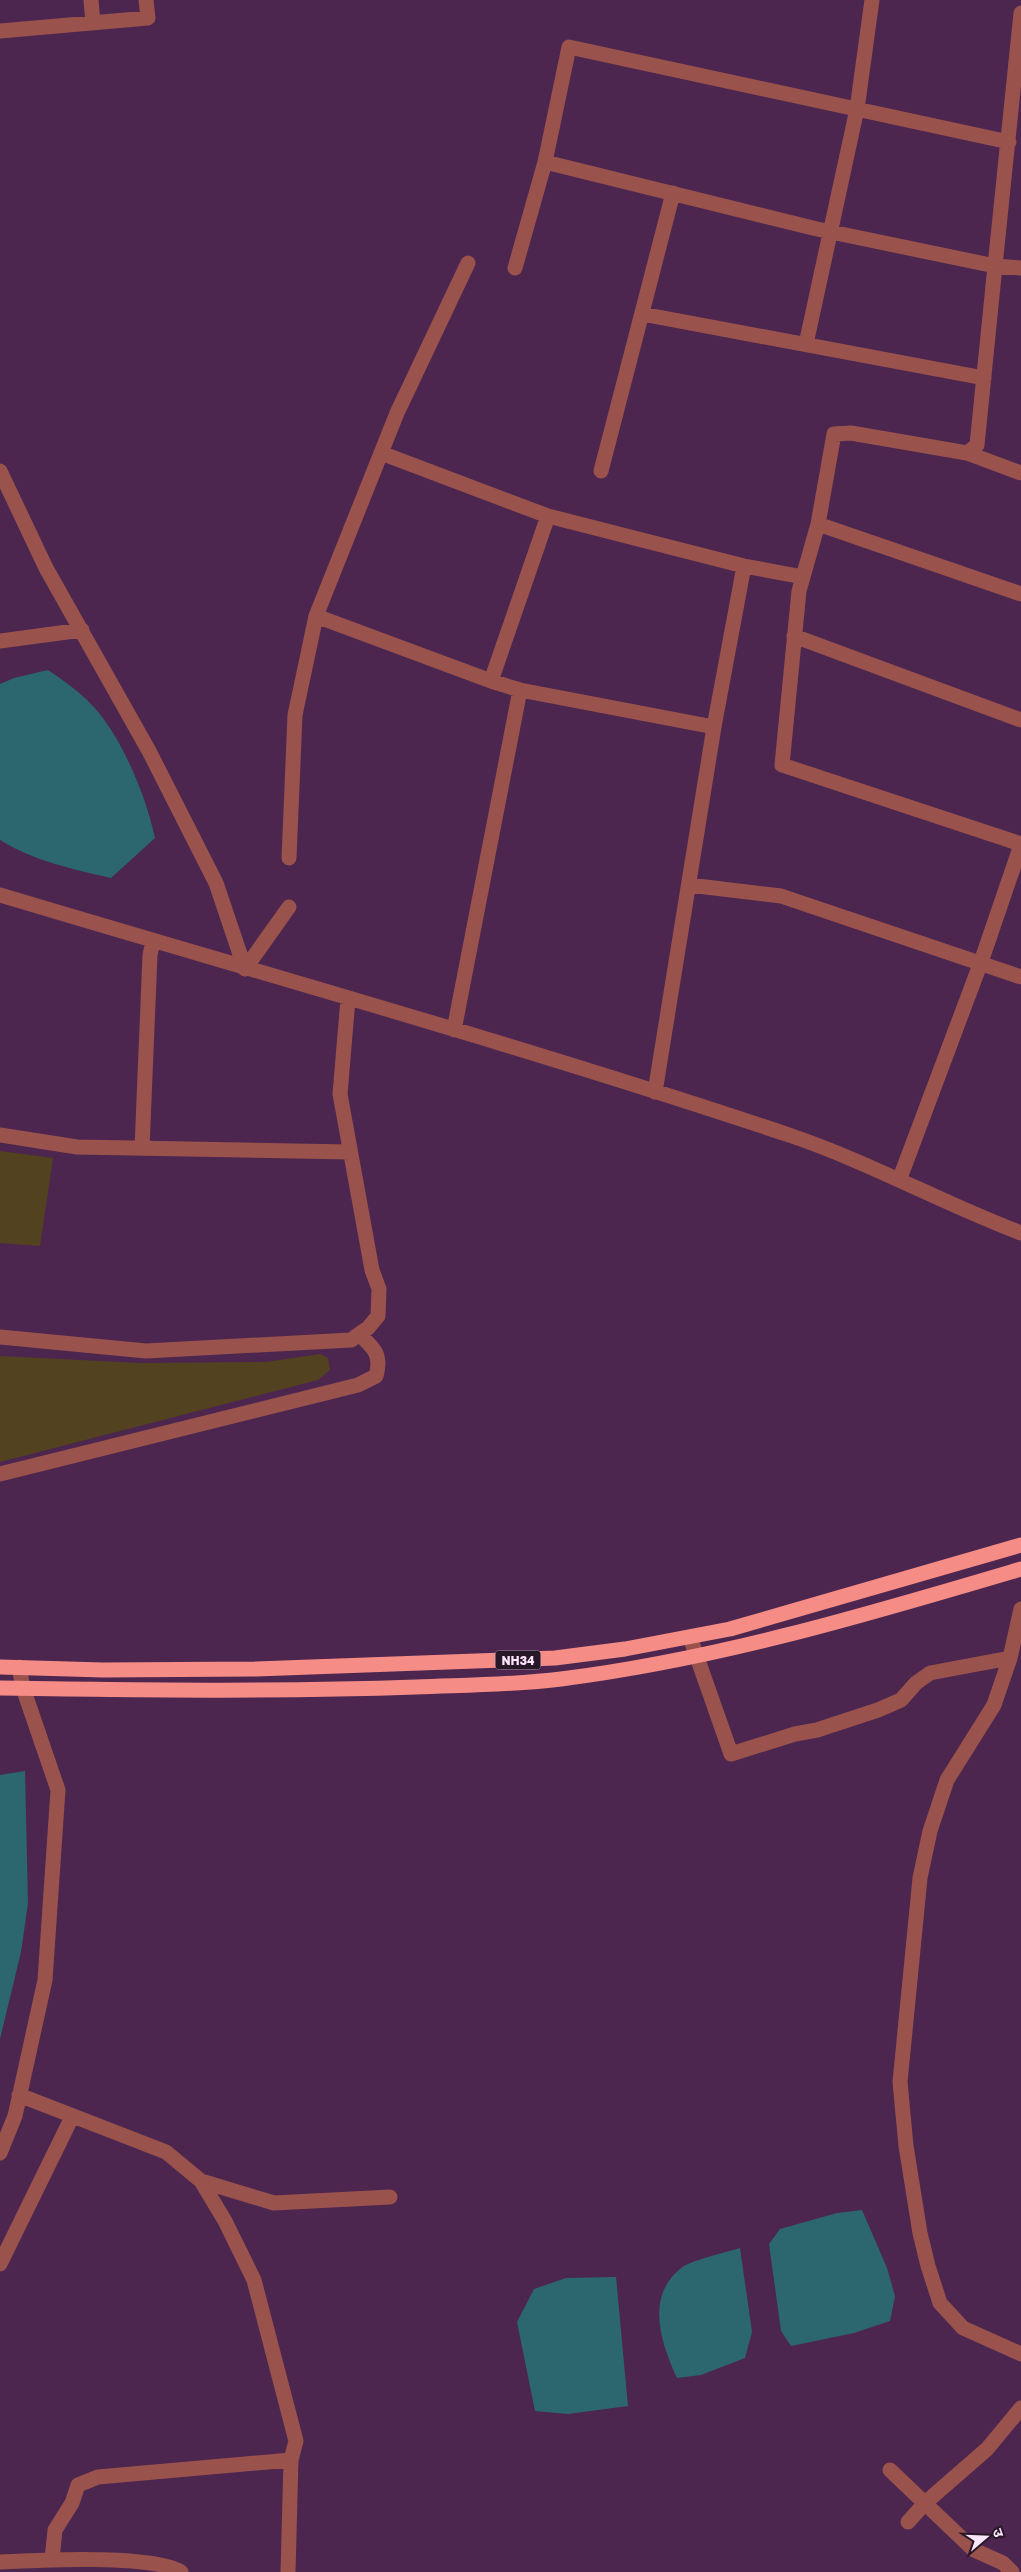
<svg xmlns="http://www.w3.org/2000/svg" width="1021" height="2572" font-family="'Golos Text','Noto Sans Devanagari',sans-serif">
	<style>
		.green { fill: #524220 }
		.water { fill: #2c676d }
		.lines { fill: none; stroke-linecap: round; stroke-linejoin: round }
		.minor { stroke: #9a524d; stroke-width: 15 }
		.highway { stroke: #f58c85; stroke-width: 15 }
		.labels { text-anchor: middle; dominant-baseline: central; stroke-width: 4; stroke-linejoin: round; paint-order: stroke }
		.shield { fill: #281729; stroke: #bda7bd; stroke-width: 1 }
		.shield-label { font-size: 12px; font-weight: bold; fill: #fde5fd }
	</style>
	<rect width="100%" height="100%" fill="#4c264f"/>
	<path class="green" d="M0,1151L53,1158L40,1246L0,1243Z
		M320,1354L328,1358L330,1370L318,1380L0,1462V1356L140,1363L266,1362Z"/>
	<path class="water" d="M48,670C63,680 77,690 90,703C121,734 146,796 155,838L111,878C72,869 34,861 0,840V684L14,678Z
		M25,1771L28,1903L21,1952L0,2039V1775Z
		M862,2210L887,2268L895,2296L890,2321L854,2333L791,2346L781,2331L769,2244L780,2229L837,2213Z
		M740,2248L752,2332L745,2358L701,2375L677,2378C661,2343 645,2297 681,2268C689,2261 727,2252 740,2248Z
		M616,2277L628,2406L568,2414L535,2411L517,2322L534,2289L566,2278Z"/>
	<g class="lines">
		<path class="minor" d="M91,0L93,23
			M1021,13L995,266L1021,268
			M0,31L148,18L146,0
			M545,162L569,47L1009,142
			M515,268L545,162L817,229L995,266L977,445L967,453L851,433L834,434L818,524L1021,594
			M642,314L984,378
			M806,344L857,109L872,0
			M381,453L548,516L491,681L520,690L454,1030
			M967,453L1021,473
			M0,471L46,568L149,751L216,883L245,969
			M601,471L673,193
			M548,516L744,566L803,577
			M818,524L799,591L782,765L1021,844
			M316,616L397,413L468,263
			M794,636L1021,720
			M0,641L82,630
			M520,690L714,727
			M289,858L295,715L316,616L491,681
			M689,885L781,896L1021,977
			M0,895C264,974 530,1048 792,1136C871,1163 944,1204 1021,1233
			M245,969L289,907
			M655,1092L714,727L744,566
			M0,1135L77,1147L350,1152
			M142,1148L150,955L153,941
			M900,1178L981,962L1021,845
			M0,1337L146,1351L351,1340L368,1328L378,1316L379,1289L372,1270L340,1094L348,999
			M0,1474L358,1385L376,1376C382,1355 374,1348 359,1334
			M1021,1609L1010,1658L994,1705L947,1780L930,1831L920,1878L900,2082L906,2146L920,2233L928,2266L940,2303L963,2328L1021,2354
			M690,1637L731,1754L795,1734L817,1730L878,1710L901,1700L916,1683L930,1673L1010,1658
			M19,2095L166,2152L201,2181L225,2221L254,2280L296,2441L291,2460L98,2477L78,2485L72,2503L55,2530L52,2559
			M0,2153L15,2116L45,1980L58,1790L23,1688L19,1667
			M201,2181L274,2203L390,2197
			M0,2264L72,2117
			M890,2470L974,2550L1003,2563L1012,2572
			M908,2522L925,2503L987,2449L1021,2408
			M0,2562C36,2560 153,2554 181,2572
			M288,2572L291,2460"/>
		<path class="highway" d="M0,1667L103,1670L256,1669L555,1658L625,1649L730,1629L1021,1545
			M0,1688C139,1690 277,1692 416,1687C464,1685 514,1685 561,1679C719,1659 869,1614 1021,1569"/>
	</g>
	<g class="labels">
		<rect class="shield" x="495.5" y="1650.5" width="45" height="19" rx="4"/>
		<g class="shield-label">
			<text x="518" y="1660">NH34</text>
		</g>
	</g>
	<g transform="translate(986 2537) rotate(71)" stroke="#281729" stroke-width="4" paint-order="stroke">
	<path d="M0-4L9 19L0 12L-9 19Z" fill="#fde5fd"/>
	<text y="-8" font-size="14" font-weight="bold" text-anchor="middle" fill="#fde5fd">उ</text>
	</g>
</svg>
